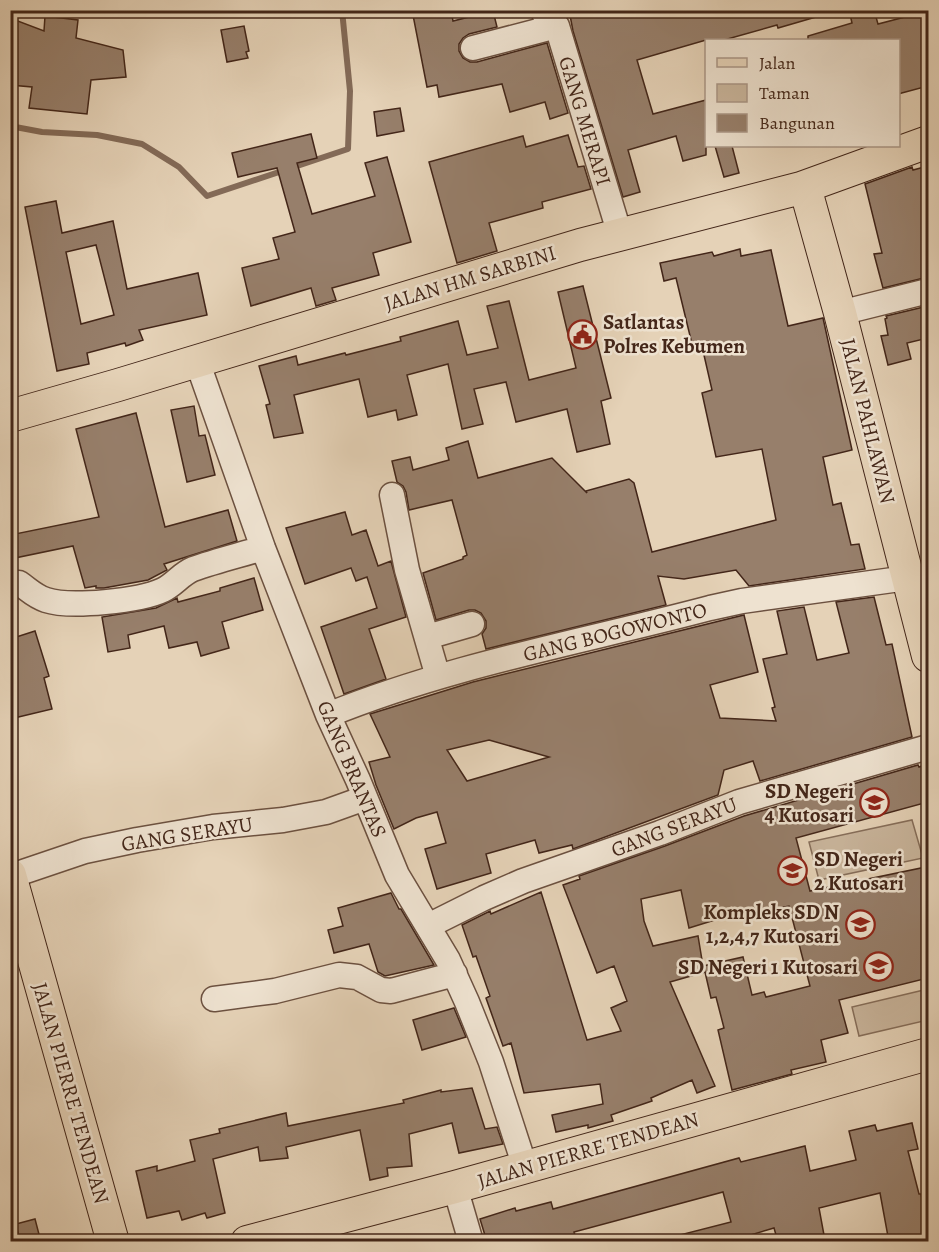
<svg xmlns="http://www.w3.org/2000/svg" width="939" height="1252" font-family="Alegreya,serif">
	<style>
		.green { fill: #c9b59c; stroke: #866e5a; stroke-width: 1.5 }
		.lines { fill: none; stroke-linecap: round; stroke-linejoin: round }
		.stream { stroke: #836a57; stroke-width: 6 }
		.building { fill: #977f6b; stroke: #432619; stroke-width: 1.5; fill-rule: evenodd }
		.minor-casing { stroke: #6c5140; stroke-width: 27 }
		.major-casing { stroke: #432619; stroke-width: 34 }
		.minor { stroke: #eee2d0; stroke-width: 24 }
		.major { stroke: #e5d2b7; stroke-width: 32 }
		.labels { text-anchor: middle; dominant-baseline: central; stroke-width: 5; stroke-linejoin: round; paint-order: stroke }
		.street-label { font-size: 21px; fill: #432619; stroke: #eee2d0 }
		.poi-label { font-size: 21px; font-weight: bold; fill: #432619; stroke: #eee2d0; text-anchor: end }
	</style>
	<rect width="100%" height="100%" fill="#e5d2b7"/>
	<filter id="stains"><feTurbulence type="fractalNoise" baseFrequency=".00333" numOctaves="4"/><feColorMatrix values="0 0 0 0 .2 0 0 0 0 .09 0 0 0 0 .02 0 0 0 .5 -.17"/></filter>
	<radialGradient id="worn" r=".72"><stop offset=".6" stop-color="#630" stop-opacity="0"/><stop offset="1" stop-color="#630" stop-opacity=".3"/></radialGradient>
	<path class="green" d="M912,820L923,858L819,880L809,842Z
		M928,989V1020L859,1036L852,1007Z"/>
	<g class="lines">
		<path class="stream" d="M10,126L42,132L97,135L142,144L179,167L207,196L348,149L350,91L342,10"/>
	</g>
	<path class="building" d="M412,10H451L453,21L493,11L497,27L469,34L463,38L459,44V51L463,58L470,62H477L547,43L568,113L550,119L545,102L510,112L502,84L439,97L437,85L427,87Z
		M569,10H822L823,15L778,28L777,25L724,40H706L637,60L653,114L706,100V155L683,161L676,136L628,150L640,192L623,197L573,31Z
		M849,10H874L878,24L928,11V86L898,94V40H808V36L852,23Z
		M45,16L78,20L76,38L123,50L126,77L91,80L87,114L29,108L32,87L10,85V18L44,31Z
		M244,26L249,51L246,52L248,58L227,62L221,30Z
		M400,108L404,131L377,136L374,112Z
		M311,134L317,158L297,163L312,214L375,196L365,163L387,157L411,242L373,253L379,275L332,288L336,300L316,306L311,288L251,306L242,268L279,259L273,238L295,232L277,168L238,177L232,153Z
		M568,135L578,167L584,166L591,189L542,202L543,208L489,223L497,251L457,263L429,162L523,136L526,147Z
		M715,146H732L739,173L724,177Z
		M928,166V277L883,288L874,254L882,253L865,184L912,167L913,170Z
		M56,201L62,233L113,221L127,289L198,273L207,315L139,330L143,340L126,346L125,343L87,353L89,364L57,371L25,207ZM96,245L114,315L81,324L66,252Z
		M740,249L741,256L771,250L788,326L823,318L852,450L823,457L833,505L841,503L851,545L859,544L865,569L749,586L736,570L684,579L658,576L666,605L486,649L482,634L486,628V621L481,613L475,610H469L436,620L423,573L463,559V557L467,555L452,500L409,510L406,492L403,486L397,482L392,461L410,457L413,470L449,460L446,448L468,441L478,478L552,458L587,493L586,491L629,479L634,483L652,552L776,520L762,449L716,457L702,393L712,390L701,342L692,344L676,278L664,281L660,263L712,252L714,256Z
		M583,286L611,398L601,401L610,444L577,452L567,409L516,422L506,382L474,389L483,424L462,429L448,364L407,375L417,415L398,420L396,410L368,417L359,379L294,395L303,433L274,438L266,405L270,404L259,366L296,356L298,365L345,353L346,355L401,341L400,337L458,321L467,355L498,348L487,306L509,301L529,380L576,368L558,292Z
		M928,306V338L907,343L911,359L888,365L881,336L888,335L885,319L887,318L886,316Z
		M194,406L199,436L205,435L215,475L187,482L171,410Z
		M136,413L165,527L228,510L237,541L164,564L167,570L148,580L104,588H96V586L85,588L73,546L10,559V535L99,517L76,429Z
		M345,512L352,535L366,530L378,566L391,561L406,617L369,629L386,679L344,694L321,627L377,608L367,577L356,581L351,568L305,584L286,528Z
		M254,578L263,610L222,622L229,648L201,656L197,642L169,648L164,626L128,635L130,648L108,652L102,617L156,608L177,598L178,602L220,591V588Z
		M874,597L886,645L892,644L912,737L760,781L753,761L724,770L718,795L573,849L572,845L539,853L535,840L486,854L491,873L437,889L425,849L446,843L437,812L416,818L394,829L376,785L369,762L390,757L370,714L473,682L744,615L758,672L710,685L720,718L776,721L772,708L775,707L763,659L787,654L777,611L804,607L817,660L849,653L836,602ZM489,740L549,757L467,781L447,750Z
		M35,631L49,676L44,678L52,709L10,719V639Z
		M928,764V802L796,838L810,891L926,867L928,880V978L839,1000L848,1033L821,1040L826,1062L791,1070L792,1074L732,1090L718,1030L724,1028L716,997L711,998L705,972L670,982L715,1086L697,1093L692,1080L651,1098L652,1101L611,1115L613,1121L588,1128V1125L556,1132L552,1115L603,1104L600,1084L524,1093L511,1043L503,1046L486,998L490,996L476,956L473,957L462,925L490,911L491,914L541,892L587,1040L621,1031L611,1008L627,1001L614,966L597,973L563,885L580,879L579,876L665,846L744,816L918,765L919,767ZM681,890L689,928L718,919L789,906L810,986L766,997L764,992L752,995L743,957L703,966L698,936L653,946L644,921L641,899Z
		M391,893L399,909H401L434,965L385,976L378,972L369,944L334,953L328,930L343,926L338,908Z
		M454,1008L466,1037L422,1050L413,1020Z
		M472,1088L485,1129L497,1127L503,1144L459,1153L452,1123L409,1134L412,1166L387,1168L388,1176L370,1180L360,1130L286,1147L288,1158L260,1161L258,1147L213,1159L225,1213L207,1218L205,1213L182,1220L179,1211L147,1218L136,1171L157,1166V1171L195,1161L190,1140L220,1133L219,1129L286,1113L288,1126L404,1103L403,1100L441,1090V1092Z
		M912,1123L918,1149L908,1151L919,1194H921L928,1227L924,1229L927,1242H889L880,1193L819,1208L824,1235L803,1239L804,1242H778L774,1228L727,1242H677L676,1236L731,1222L723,1192L574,1232L577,1242H487L480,1219L515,1208L516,1211L551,1202L553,1209L739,1158L741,1162L805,1146L810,1171L856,1160L849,1131L875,1125L877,1131Z
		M35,1219L41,1242H20L16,1224Z"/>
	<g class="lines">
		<defs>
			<path id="minor" d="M544,10L545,16L557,26L620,235
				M473,48L557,26
				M840,313L928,291
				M197,361L263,548L328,715L358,780L397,875L448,960L467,1002L491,1062L525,1167
				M392,495L407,570L438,677
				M10,584L19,583C28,589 34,596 46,600C70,608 140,601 163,590C175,584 181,574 193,569C215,561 240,555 263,548
				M427,637L472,624
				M328,715C451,665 582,642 710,608L742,601L900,579L908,582
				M11,876L85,851L137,840L213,827L283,820L326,812L365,798
				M428,926L484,898L523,881L660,833L739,802L928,747
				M214,999L275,991L339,975L357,977L381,990L391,991L455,974
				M455,1187L471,1242"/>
			<path id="major" d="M805,187L840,313L928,656
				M10,416L118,385L580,245L801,188L928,142
				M10,875L113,1242
				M247,1242L455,1187L928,1054"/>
		</defs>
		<use href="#minor" class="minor-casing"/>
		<use href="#major" class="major-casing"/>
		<use href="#minor" class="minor"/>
		<use href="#major" class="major"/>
	</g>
	<defs>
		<symbol id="civic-ring" viewBox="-11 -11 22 22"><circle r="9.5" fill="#eee2d0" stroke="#8f2418" stroke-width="1.5"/><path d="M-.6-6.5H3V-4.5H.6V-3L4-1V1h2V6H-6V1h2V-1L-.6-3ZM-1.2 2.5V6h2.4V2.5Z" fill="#8f2418"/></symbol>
		<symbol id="school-ring" viewBox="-11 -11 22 22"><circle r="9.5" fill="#eee2d0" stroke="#8f2418" stroke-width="1.5"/><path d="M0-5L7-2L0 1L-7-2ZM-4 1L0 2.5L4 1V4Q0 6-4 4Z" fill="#8f2418"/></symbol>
	</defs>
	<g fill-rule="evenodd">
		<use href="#civic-ring" x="566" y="318" width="33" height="33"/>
		<use href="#school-ring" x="858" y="786" width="33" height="33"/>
		<use href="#school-ring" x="776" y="854" width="33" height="33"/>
		<use href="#school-ring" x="844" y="908" width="33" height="33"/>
		<use href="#school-ring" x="862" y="950" width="33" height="33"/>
	</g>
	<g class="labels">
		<g class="street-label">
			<text transform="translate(585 121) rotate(73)">GANG MERAPI</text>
			<text transform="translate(470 278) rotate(-17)">JALAN HM SARBINI</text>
			<text transform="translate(868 421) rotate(76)">JALAN PAHLAWAN</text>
			<text transform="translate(615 632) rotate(-14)">GANG BOGOWONTO</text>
			<text transform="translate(352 769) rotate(67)">GANG BRANTAS</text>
			<text transform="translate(674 827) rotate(-21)">GANG SERAYU</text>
			<text transform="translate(187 834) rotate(-9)">GANG SERAYU</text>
			<text transform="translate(71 1093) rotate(74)">JALAN PIERRE TENDEAN</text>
			<text transform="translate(588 1150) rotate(-16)">JALAN PIERRE TENDEAN</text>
		</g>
		<g class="poi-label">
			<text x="603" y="322" text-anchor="start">Satlantas<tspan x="603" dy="24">Polres Kebumen</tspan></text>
			<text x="854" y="791">SD Negeri<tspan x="854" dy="24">4 Kutosari</tspan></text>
			<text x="814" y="859" text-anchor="start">SD Negeri<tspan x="814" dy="24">2 Kutosari</tspan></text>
			<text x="839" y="912">Kompleks SD N<tspan x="839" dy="24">1,2,4,7 Kutosari</tspan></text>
			<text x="858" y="967">SD Negeri 1 Kutosari</text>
		</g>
	</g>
	<rect width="939" height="1252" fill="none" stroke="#e5d2b7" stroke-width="36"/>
	<rect x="12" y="12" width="915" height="1228" fill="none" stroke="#432619" stroke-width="3"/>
	<rect x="18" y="18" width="903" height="1216" fill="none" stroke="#432619" stroke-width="1.5"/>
	<rect x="705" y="39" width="195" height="108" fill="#eee2d0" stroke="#aa9787" stroke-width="1.5"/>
	<rect x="717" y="58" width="30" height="9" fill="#e5d2b7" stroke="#aa9787" stroke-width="1.5"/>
	<text x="759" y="69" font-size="18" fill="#432619">Jalan</text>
	<rect x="717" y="84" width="30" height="18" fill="#c9b59c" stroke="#aa9787" stroke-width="1.5"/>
	<text x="759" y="99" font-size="18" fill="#432619">Taman</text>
	<rect x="717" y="114" width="30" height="18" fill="#977f6b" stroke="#aa9787" stroke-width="1.5"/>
	<text x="759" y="129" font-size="18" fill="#432619">Bangunan</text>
	<rect width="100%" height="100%" filter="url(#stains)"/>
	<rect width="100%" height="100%" fill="url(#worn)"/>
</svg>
